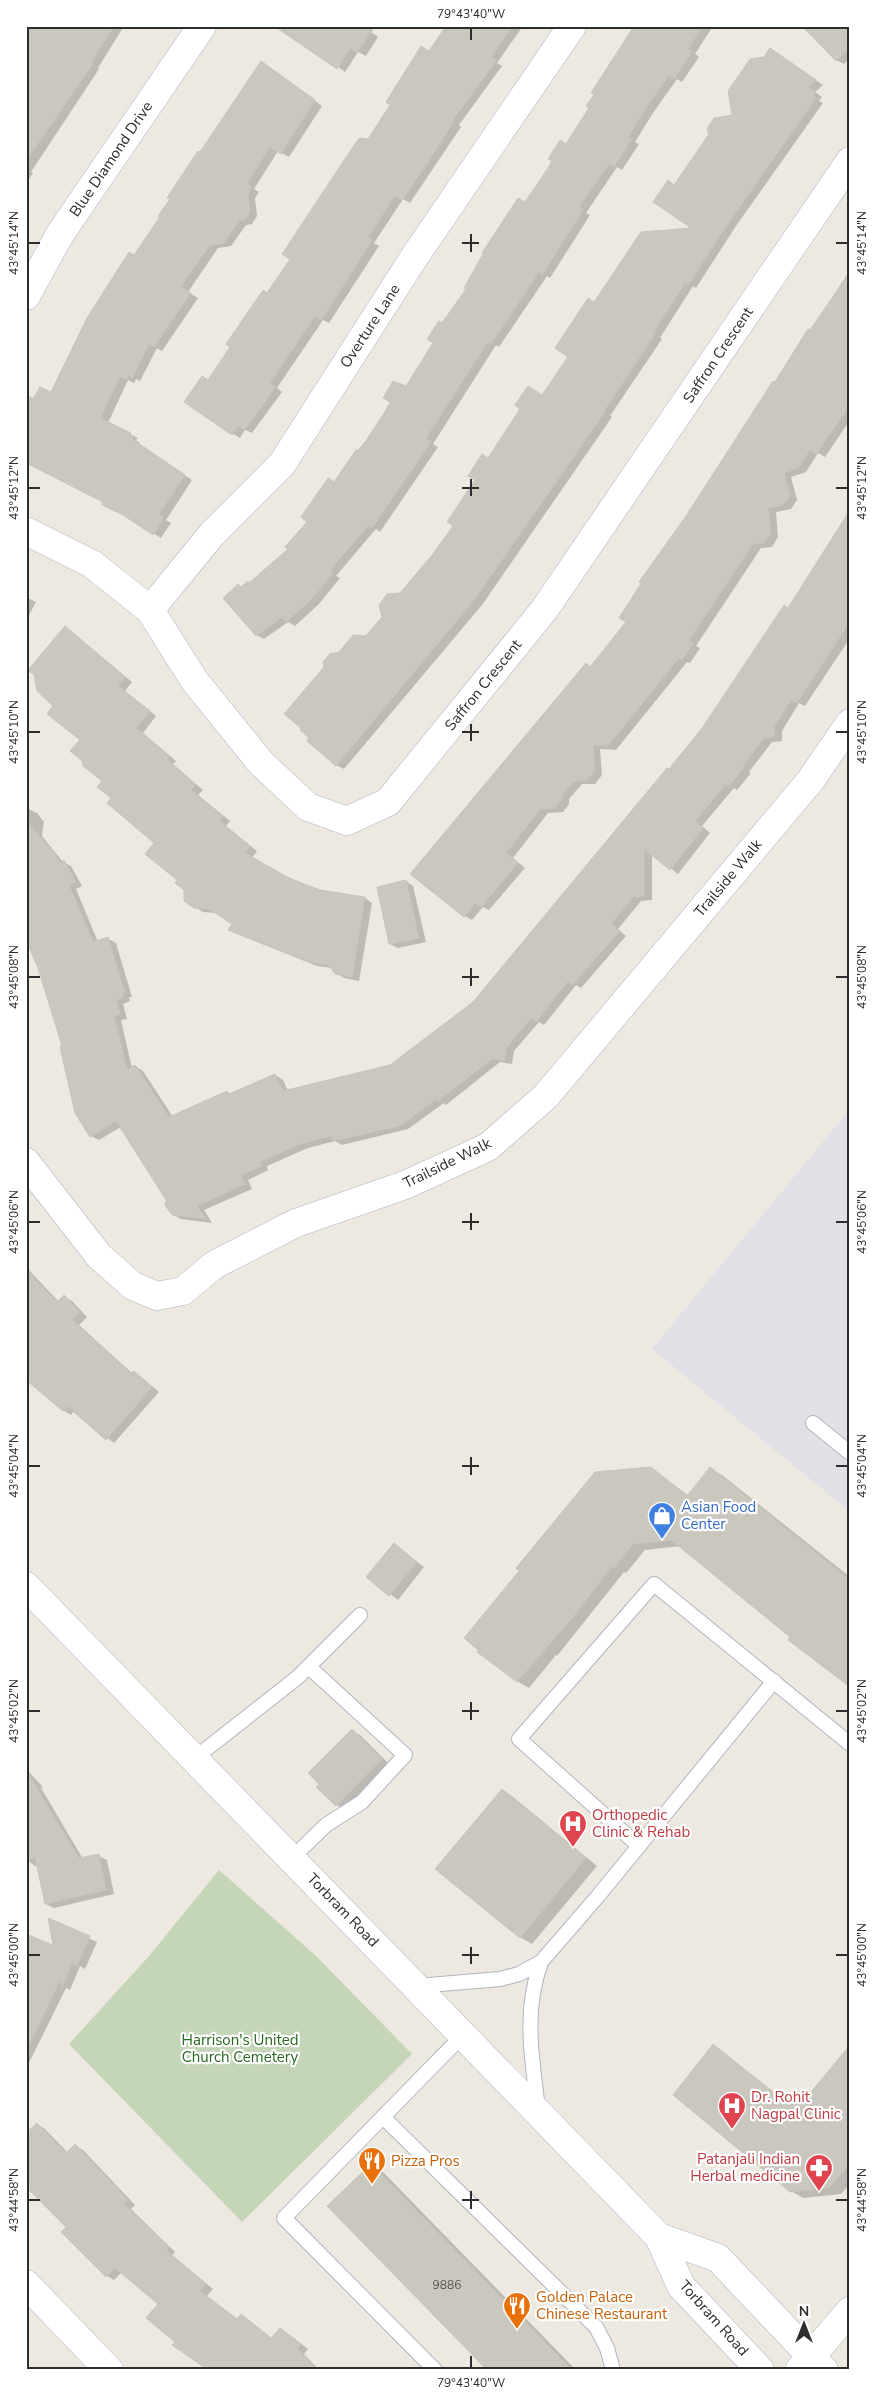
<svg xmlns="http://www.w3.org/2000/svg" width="876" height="2396" font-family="'Nunito Sans',sans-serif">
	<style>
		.industrial { fill: #e2e0e7 }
		.cemetery { fill: #c5d6b8 }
		.shadow { fill: #0003 }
		.building { fill: #c9c7be; stroke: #c9c5b9 }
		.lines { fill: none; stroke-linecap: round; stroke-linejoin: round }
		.lane-casing { stroke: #b3b5bf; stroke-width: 16 }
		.street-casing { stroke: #b3b5bf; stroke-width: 29 }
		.secondary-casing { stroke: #b3b5bf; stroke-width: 29 }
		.lane { stroke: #fff; stroke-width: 14 }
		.street { stroke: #fff; stroke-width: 28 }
		.secondary { stroke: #fff; stroke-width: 28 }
		.ticks { fill: none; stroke: #2d2d2d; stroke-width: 2 }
		.labels { text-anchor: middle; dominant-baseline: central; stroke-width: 4.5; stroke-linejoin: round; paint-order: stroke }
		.number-label { font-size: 12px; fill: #545451 }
		.street-label { font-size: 15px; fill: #2d2d2d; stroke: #fff }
		.shop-label { font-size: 15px; fill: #366cbe; stroke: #fff; text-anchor: start }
		.health-label { font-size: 15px; fill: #be3a42; stroke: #fff; text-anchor: start }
		.park-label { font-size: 15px; fill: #28681f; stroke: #fff }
		.food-label { font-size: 15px; fill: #c56008; stroke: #fff; text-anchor: start }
		.neatline { fill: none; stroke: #2d2d2d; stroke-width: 2 }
		.ticks-label { font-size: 12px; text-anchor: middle; fill: #2d2d2d }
	</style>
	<rect width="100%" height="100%" fill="#ede9e0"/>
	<path class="industrial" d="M850,1109V1512L652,1349Z"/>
	<path class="cemetery" d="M219,1870L316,1956L412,2054L242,2222L69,2044L149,1956Z"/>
	<path class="shadow" d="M28,26H124L98,68L99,69L31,172L33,173L26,183Z
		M285,26L371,32L378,37L366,56L358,52L345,72Z
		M448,26H523L497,63L502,66L459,125L461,127L410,203L403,199L374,243L379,246L329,323L323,320L277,388L282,392L252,433L245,430L240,438L232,433L209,382L369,140Z
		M636,26H713L695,54L699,57L682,82L677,79L653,113L635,142L639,144L622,170L617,167L586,213L590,215L550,278L547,276L499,347L496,345L433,444L438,447L380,532L376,529L336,576L340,578L319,604L295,626L288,622L264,639L256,635L242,588L250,584L289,549L334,483L406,387L435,343L443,325L590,108L596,94L592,92Z
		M850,26V58L844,64L836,60Z
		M778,54L823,85L815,92L822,97L819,101L823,103L736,226L696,288L693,286L660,338L662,339L610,416L612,417L482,605L344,769L336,765L339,654L366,638L434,554L455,525L489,460L543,397L570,356L594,303L695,229L675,186L734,116Z
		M269,67L322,106L289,157L278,151L254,189L259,192L255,198L257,216L252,224L246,225L231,246L218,248L188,292L198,298L162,351L157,348L140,381L136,379L134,383L128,380L108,423L138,438L136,440L140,443L139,445L192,480L166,520L171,523L161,538L104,502L52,394L135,257L201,154Z
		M850,270V420L825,457L818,453L806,472L791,477L797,500L791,509L776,512L778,537L772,547L761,548L696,646L700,648L690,663L687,662L616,750L600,749L602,775L595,784H582L569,799V804L563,812L548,813L513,858L525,868L489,910L483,907L472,920L465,916L591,668L628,622L620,617L659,554L661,556L839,291L837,290Z
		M850,513V638L805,706L799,703L782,731V741L772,742L749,772L751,773L737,790L734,788L702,826L710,833L678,874L652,854V900L641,901L618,929L626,936L581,988L576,985L544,1025L539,1022L514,1051L512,1064L500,1062L446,1105L444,1103L408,1129L342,1145L335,1141L308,1148L267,1166L268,1170L248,1180L252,1189L204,1210L212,1223L181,1219L172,1214L167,1200L121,1127L99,1140L91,1136L39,968L26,937V808L37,813L44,822L42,836L63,862L71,866L82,886L76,889L98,942L108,939L116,943L132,997H129L130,1001L123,1004L127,1019L121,1020L132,1068L135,1066L143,1071L173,1117L227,1092L232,1094L275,1075L283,1080L288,1091L390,1066L474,1003L703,729L788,609Z
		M26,597L36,602L26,621Z
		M65,627L132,682L125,691L156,716L143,733L176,761L173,764L203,790L198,795L230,821L226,826L257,851L252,858L289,879L319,891L365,898L372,903L359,981L344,978L336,973L332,968L317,966L237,934L230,930L234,923L217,913L203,912L195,907L156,843L113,798L82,739L55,706Z
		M406,881L413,886L426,942L398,948L390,944Z
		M26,1267L59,1302L64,1297L72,1301L87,1317L79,1325L133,1374L141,1377L159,1392L114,1443L74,1411L71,1415L63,1410L26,1368Z
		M651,1468L689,1496L710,1469L722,1475L850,1577V1686L681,1546L645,1550L626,1573L624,1572L557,1656L556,1655L529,1688L517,1681Z
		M394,1545L424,1567L398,1600L368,1577Z
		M352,1731L360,1735L389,1764L344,1810L337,1805Z
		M26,1769L43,1787L41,1788L83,1859L99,1856L107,1860L114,1894L54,1908L46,1904L38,1864L35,1866L26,1859Z
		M502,1790L513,1797L597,1866L532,1944L520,1937Z
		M49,1920L97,1942L85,1969L80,1966L70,1990L66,1988L26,2069V1935L55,1947Z
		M713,2046L786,2101L806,2099L850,2047V2184L841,2194L803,2198L791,2191Z
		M37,2124L45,2129L68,2153L75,2146L83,2150L135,2205L131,2209L175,2252L172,2255L213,2289L207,2296L238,2320L241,2316L249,2320L272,2339L280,2329L288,2334L308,2349L304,2354L319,2370H208L176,2342L160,2304L122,2272L114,2280L107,2276L68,2227L28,2186L26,2188V2132L28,2133Z
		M371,2166L383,2172L576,2370H487Z"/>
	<path class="building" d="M26,26H114L91,63L93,64L26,161Z
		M274,26H375L357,53L350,48L337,69Z
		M446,26H513L491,57L496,61L453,120L454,121L427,164L402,200L395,195L368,238L372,240L333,302L321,320L315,316L270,383L275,387L263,405L244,430L238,426L232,435L184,402L202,376L208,380L230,347L226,344L263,290L267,293L290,259L282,254L359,138L368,139L390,105L386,102L421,46L429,51Z
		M634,26H703L688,49L692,52L674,79L669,75L645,109L628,137L632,139L614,167L609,164L579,207L583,210L542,275L539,272L491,344L488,342L426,438L431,442L372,528L368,526L330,570L333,573L311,600L286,622L282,617L256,636L223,598L238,584L241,587L248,581L249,583L288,549L285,547L307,522L301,517L328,478L334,482L356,450H358L364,444L386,410L390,402L383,398L393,381L406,386L433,343L427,339L439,321L442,323L466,289L464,288L483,254L482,253L518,198L525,202L548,168L552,161L548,159L560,140L566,144L589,108L586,106L594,95L591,93Z
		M802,26H850V47L836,61Z
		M770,48L816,80L808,87L815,92L813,95L816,98L729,222L688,285L685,283L653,333L655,334L604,411L605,412L474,600L336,766L307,741L309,738L300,730L301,728L284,714L324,667L323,662L330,654L339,652L353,635L366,636L382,617L379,605L387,594L400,593L433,554L453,526L447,522L475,480L468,476L482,454L488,458L520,409L515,405L528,386L542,395L568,357L555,348L588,298L594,302L641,232L691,228L653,202L668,180L674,185L709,134L707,129L714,118L732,115L728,91L750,59L764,57Z
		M261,61L315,100L281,154L270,147L247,183L252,187L248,194L250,212L245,220L239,221L224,243L210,245L181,286L191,293L154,347L149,344L132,378L128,376L127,380L120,377L100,418L131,433L129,435L133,437L132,439L185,475L159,514L164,518L153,535L123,515L102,505L103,502L26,463V394L33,399L40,387L51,392L87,318L129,252L134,255L160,217L158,216L170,199L167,198L178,181L198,151L200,152Z
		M850,272V405L816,454L810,450L798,468L784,473L790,496L783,505L768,508L771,533L764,543L753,544L689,640L693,643L682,660L679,658L608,746L593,745L595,771L587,780L574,781L562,795V799L555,808L540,809L506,853L518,863L481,907L475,903L464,917L410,874L586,663L590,667L626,622L619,618L641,584L639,582L686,516L773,381L775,382L808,329L810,330Z
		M850,510V621L843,632L797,703L791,700L774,727L775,737L764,738L742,767L744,768L729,786L726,784L695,821L703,828L670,870L644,849V896L633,897L611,924L620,931L572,985L568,981L536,1022L531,1018L507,1047L504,1061L492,1059L438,1101L436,1099L400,1126L333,1141L331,1136L300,1144L260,1162L262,1166L241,1175L245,1184L197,1206L206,1219L172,1215L165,1205L166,1200L116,1121L90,1137L75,1113L60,1047L62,1046L38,968L26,940V821L53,851L60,863L64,860L76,882L69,885L93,942L108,937L125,993H122L123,997L116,1000L120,1014L114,1016L127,1070L135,1065L169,1117L227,1091L229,1094L275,1074L283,1091L390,1065L473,1002L667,768L669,769L702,728L784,605L788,608Z
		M65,626L125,677L118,686L150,711L136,728L169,756L167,759L196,785L191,790L223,816L219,821L250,846L245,853L289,878L320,890L365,897L352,977L335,974L329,965L309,962L228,930L232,924L209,909L194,908L184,901V890L175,883L177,880L145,854L154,843L107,803L111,798L97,787L102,781L83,766L82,761L70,751L80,740L47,714L53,706L37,691L34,675L28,670Z
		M406,880L419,938L389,944L377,887Z
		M26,1270L57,1302L64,1295L80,1312L72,1320L131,1373L134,1371L152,1387L106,1440L67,1406L63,1411L26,1380Z
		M651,1467L687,1496L710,1467L850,1580V1687L788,1640L790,1637L671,1540L633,1544L614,1568L612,1566L573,1617L517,1682L477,1652L479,1651L464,1638L519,1571L516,1568L595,1472Z
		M394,1543L417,1562L389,1596L366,1577Z
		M352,1729L382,1759L336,1806L316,1787L319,1784L308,1773Z
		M26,1770L79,1858L99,1854L106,1890L45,1904L35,1857L26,1862Z
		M502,1789L586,1858L520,1938L435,1869Z
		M48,1918L90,1936L77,1966L72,1963L62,1987L60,1980L26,2052V1934L53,1945Z
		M713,2044L783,2100L806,2098L850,2045V2164L829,2188L790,2192L673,2095Z
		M37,2123L66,2153L75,2144L99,2169L128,2200L124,2204L169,2247L166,2250L206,2284L200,2291L237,2319L241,2314L271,2338L280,2328L301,2344L298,2349L317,2370H208L172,2345L175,2342L146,2318L158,2304L115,2268L106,2277L61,2232L66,2227L26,2187V2133Z
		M371,2164L572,2370H487L327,2206Z"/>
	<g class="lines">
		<defs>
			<path id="lane" d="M813,1423L850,1453
				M195,1758L298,1677L360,1615
				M639,1846L519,1739L654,1584L850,1744
				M292,1858L326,1825L362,1802L405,1755L309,1667
				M417,1986L500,1979L519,1974L541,1962L598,1896L774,1681
				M538,2109C532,2057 523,2013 541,1962
				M384,2118L596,2327L607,2348L613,2370
				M435,2370L284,2218L463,2035"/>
			<path id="street" d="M26,296L60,234L202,26
				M26,531L92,564L150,610L194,680L261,763L308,807L347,821L388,802L544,610L850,161
				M150,610L212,534L282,464L413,259L572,26
				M26,1162L99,1256L133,1286L157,1296L183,1291L214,1265L296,1223L405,1185L488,1147L546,1096L810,781L850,723
				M26,2284L109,2370"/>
			<path id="secondary" d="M26,1586L659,2237L681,2286L760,2370
				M659,2237L718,2258L824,2370
				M800,2369L850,2311"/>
		</defs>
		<use href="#lane" class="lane-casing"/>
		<use href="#street" class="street-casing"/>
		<use href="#secondary" class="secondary-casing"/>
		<use href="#lane" class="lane"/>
		<use href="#street" class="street"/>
		<use href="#secondary" class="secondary"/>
	</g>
	<path class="ticks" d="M471,28V40M471,234V252M28,243H40M462,243H479M836,243H848M471,479V496M28,488H40M462,488H479M836,488H848M471,724V741M28,732H40M462,732H479M836,732H848M471,968V986M28,977H40M462,977H479M836,977H848M471,1213V1230M28,1222H40M462,1222H479M836,1222H848M471,1457V1475M28,1466H40M462,1466H479M836,1466H848M471,1702V1720M28,1711H40M462,1711H479M836,1711H848M471,1947V1964M28,1955H40M462,1955H479M836,1955H848M471,2191V2209M28,2200H40M462,2200H479M836,2200H848M471,2356V2368"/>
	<defs>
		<symbol id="shop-pin" viewBox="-11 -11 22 30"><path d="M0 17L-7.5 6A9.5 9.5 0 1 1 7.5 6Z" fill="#3f7fe0" stroke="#fff"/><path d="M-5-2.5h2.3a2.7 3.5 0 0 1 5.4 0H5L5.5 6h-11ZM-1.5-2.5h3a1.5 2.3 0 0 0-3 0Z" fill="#fff"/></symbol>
		<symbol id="hospital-pin" viewBox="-11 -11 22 30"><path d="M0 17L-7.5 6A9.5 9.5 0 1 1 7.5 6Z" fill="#e0444e" stroke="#fff"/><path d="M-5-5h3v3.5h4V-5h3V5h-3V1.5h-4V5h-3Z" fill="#fff"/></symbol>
		<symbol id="restaurant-pin" viewBox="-11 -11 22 30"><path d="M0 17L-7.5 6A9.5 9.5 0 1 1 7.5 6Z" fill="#e8710a" stroke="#fff"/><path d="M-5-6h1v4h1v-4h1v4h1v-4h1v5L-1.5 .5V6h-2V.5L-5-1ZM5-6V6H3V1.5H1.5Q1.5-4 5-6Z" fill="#fff"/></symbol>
		<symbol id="pharmacy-pin" viewBox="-11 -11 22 30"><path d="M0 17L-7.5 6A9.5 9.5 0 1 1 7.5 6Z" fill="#e0444e" stroke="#fff"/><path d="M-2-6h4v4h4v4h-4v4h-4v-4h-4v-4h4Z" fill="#fff"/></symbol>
	</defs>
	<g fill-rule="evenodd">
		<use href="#shop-pin" x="646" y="1500" width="32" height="43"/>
		<use href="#hospital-pin" x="557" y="1808" width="32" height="43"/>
		<use href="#hospital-pin" x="716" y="2090" width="32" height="43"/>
		<use href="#restaurant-pin" x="356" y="2145" width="32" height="43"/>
		<use href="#pharmacy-pin" x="803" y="2152" width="32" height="43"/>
		<use href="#restaurant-pin" x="501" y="2290" width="32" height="43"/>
	</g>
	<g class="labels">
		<g class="number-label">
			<text x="447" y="2285">9886</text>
		</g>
		<g class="street-label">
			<text transform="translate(111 159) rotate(-56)">Blue Diamond Drive</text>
			<text transform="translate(370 326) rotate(-57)">Overture Lane</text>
			<text transform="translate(718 355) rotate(-56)">Saffron Crescent</text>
			<text transform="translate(483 685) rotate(-51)">Saffron Crescent</text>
			<text transform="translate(728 878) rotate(-50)">Trailside Walk</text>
			<text transform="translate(447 1163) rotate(-26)">Trailside Walk</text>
			<text transform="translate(343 1910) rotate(46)">Torbram Road</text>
			<text transform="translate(714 2318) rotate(48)">Torbram Road</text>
		</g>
		<g class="shop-label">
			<text x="681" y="1507">Asian Food<tspan x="681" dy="17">Center</tspan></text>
		</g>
		<g class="health-label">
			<text x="592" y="1815">Orthopedic<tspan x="592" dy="17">Clinic &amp; Rehab</tspan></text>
			<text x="751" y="2097">Dr. Rohit<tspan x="751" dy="17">Nagpal Clinic</tspan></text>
			<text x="800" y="2159" text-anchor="end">Patanjali Indian<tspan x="800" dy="17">Herbal medicine</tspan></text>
		</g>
		<g class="park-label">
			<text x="240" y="2040">Harrison's United<tspan x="240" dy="17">Church Cemetery</tspan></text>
		</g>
		<g class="food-label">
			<text x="391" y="2161">Pizza Pros</text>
			<text x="536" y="2297">Golden Palace<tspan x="536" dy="17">Chinese Restaurant</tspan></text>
		</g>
	</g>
	<rect width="876" height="2396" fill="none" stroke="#ffffff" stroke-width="55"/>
	<g transform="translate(804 2324)" stroke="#ffffff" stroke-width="4" paint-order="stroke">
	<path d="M0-4L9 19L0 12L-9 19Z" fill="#2d2d2d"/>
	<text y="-8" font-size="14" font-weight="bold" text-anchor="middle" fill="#2d2d2d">N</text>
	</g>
	<rect x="28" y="28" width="820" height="2340" class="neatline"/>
	<g class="ticks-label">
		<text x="471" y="18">79°43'40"W</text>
		<text transform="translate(14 243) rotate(-90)" y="4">43°45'14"N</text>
		<text transform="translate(862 243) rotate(-90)" y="4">43°45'14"N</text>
		<text transform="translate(14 488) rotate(-90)" y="4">43°45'12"N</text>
		<text transform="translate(862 488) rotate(-90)" y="4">43°45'12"N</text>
		<text transform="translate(14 732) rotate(-90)" y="4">43°45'10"N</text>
		<text transform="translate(862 732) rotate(-90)" y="4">43°45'10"N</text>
		<text transform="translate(14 977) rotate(-90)" y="4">43°45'08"N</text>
		<text transform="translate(862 977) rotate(-90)" y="4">43°45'08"N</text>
		<text transform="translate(14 1222) rotate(-90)" y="4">43°45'06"N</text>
		<text transform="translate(862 1222) rotate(-90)" y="4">43°45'06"N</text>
		<text transform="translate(14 1466) rotate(-90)" y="4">43°45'04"N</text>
		<text transform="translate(862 1466) rotate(-90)" y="4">43°45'04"N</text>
		<text transform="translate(14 1711) rotate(-90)" y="4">43°45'02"N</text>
		<text transform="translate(862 1711) rotate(-90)" y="4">43°45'02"N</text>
		<text transform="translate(14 1955) rotate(-90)" y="4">43°45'00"N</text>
		<text transform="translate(862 1955) rotate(-90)" y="4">43°45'00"N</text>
		<text transform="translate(14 2200) rotate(-90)" y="4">43°44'58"N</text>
		<text transform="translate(862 2200) rotate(-90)" y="4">43°44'58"N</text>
		<text x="471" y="2387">79°43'40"W</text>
	</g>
</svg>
